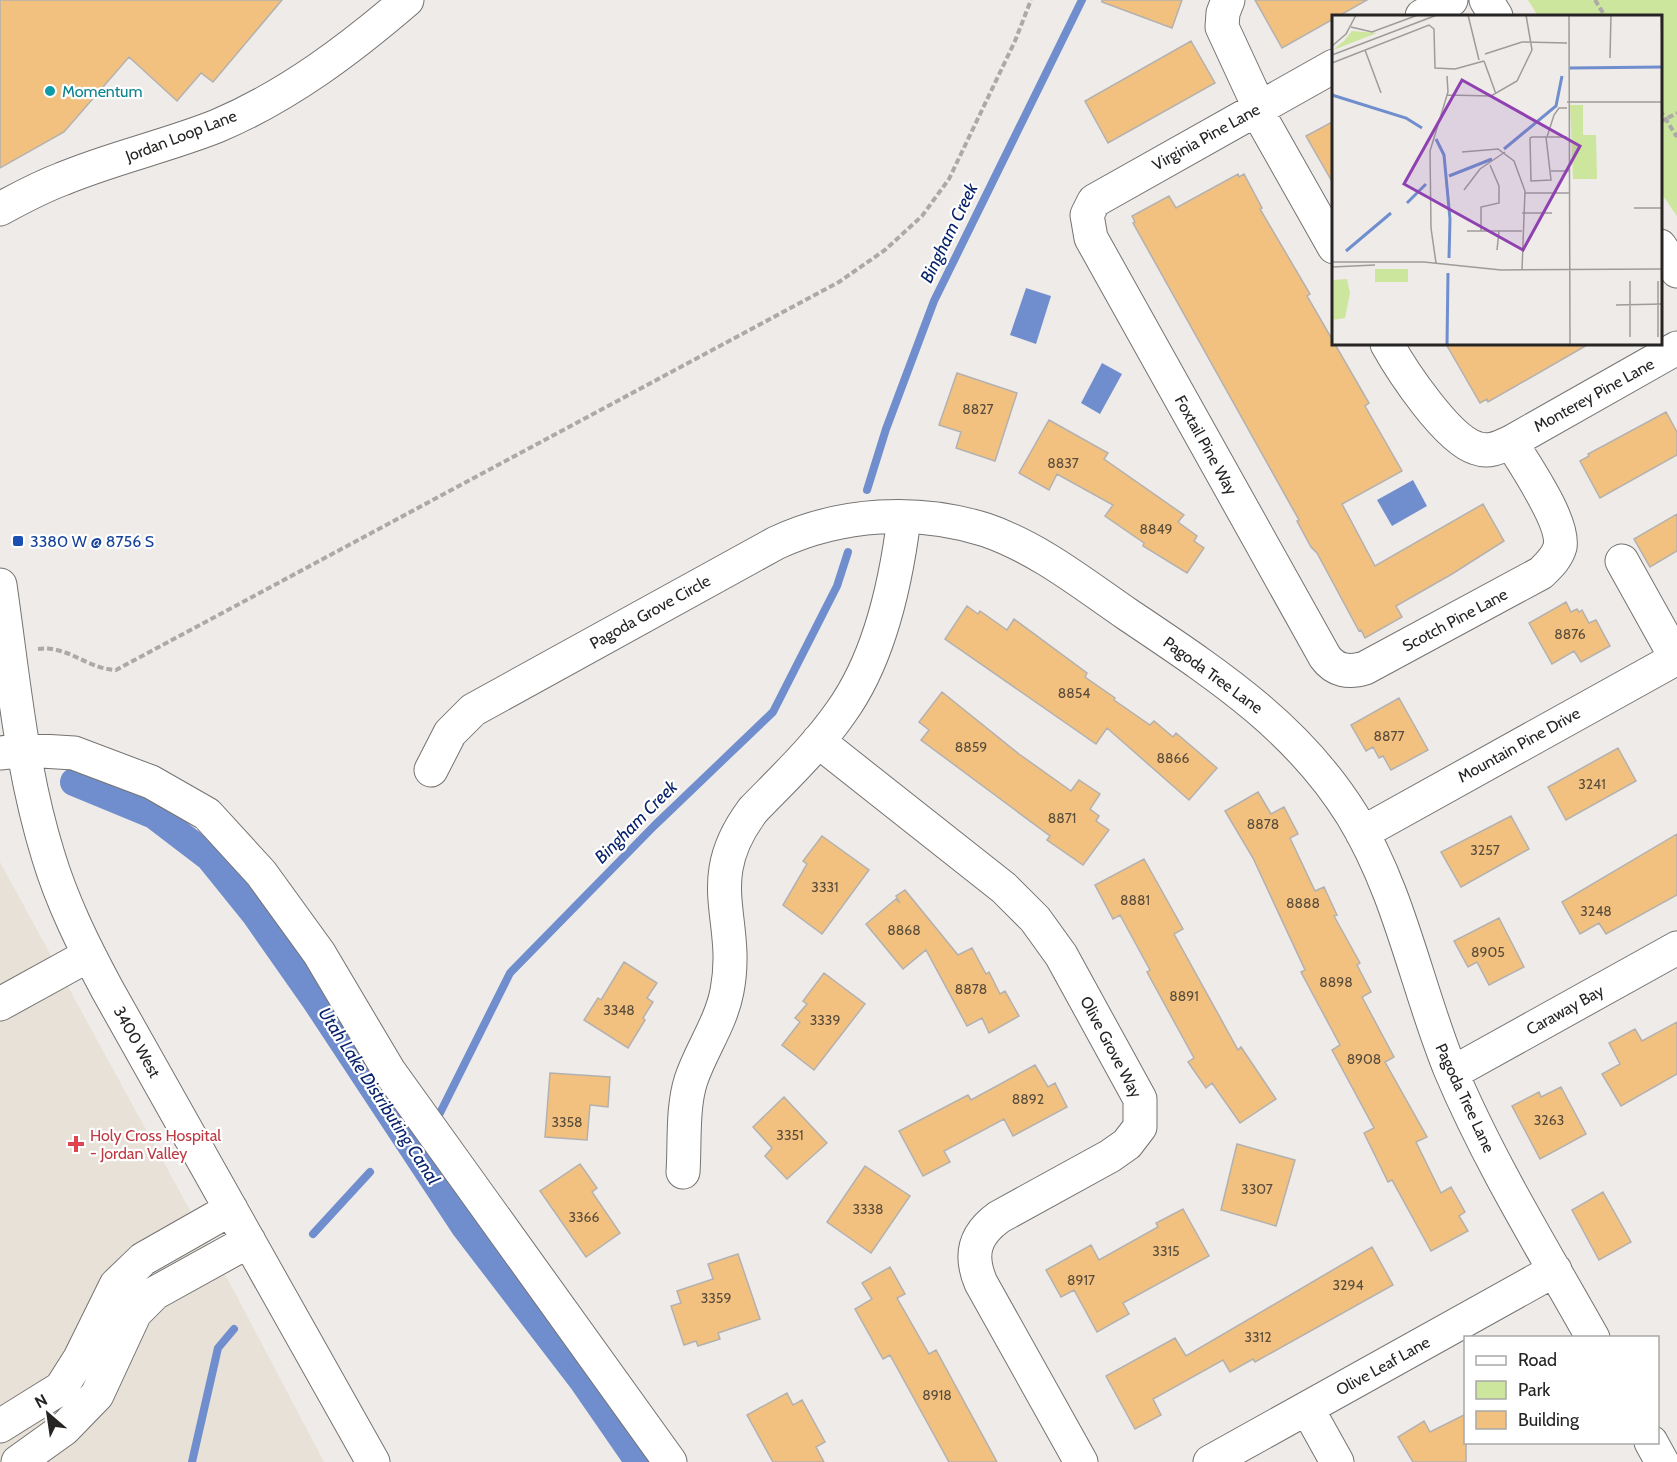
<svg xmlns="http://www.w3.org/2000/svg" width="1677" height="1462" font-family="Cabin,sans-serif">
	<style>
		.built { fill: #e7e1d7 }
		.green { fill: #cde69d }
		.water { fill: #708ecd }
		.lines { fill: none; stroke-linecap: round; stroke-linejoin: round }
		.stream { stroke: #708ecd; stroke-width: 8 }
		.canal { stroke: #708ecd; stroke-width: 28 }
		.building { fill: #f2c17f; stroke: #b3b1af; stroke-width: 1.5 }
		.minor-casing { stroke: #757371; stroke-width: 35 }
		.path { stroke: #acaaa8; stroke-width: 4; stroke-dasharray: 6 3; stroke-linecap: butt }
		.minor { stroke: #fff; stroke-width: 33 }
		.culture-dot { fill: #0f9aa8; stroke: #fff; stroke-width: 2 }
		.transit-dot { fill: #1a4fb4; stroke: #fff; stroke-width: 2 }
		.health-dot { fill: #e0444e; stroke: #fff; stroke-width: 2 }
		.labels { text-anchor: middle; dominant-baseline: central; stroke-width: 4.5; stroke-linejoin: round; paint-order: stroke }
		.number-label { font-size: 14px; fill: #594c3b }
		.culture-label { font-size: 16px; fill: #0d838f; stroke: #fff; text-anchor: start }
		.street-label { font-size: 16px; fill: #262524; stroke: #fff }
		.transit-label { font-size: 16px; fill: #164399; stroke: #fff; text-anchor: start }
		.health-label { font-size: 16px; fill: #be3a42; stroke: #fff; text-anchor: start }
		.water-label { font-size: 18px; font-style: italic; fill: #08236c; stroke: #fff }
		.inset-river { fill: none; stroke: #708ecd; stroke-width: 3 }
		.inset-road { fill: none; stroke: #9e9c9a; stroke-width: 1.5 }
		.view { fill: #8f41b1; fill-opacity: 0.15; stroke: #8f41b1; stroke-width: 3 }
		.inset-edge { fill: none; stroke: #262524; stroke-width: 3 }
	</style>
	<rect width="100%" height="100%" fill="#eeebe9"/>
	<path class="built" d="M0,862L234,1291L324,1462H0Z"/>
	<path class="green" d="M1528,0H1677V216L1661,193L1660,16H1538Z"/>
	<path class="water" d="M1026,288L1051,296L1036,344L1010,335Z
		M1102,363L1122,374L1100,414L1081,403Z
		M1413,480L1427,506L1392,526L1377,500Z"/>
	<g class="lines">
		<path class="stream" d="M867,490L886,429L934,301L1082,0
			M440,1113L510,973L654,826L773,712L837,586L848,552
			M313,1234L370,1172
			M192,1462L218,1348L234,1329"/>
		<path class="canal" d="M74,782L154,815L209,857L255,914L316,1001L465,1227L583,1381L639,1462"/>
	</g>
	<path class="building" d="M0,0H282L213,82L201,73L177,101L129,57L64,132L0,168Z
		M1102,0H1182L1172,28L1102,2Z
		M1255,0H1367L1282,48Z
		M1191,41L1215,83L1108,143L1085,101Z
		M1334,121V185L1306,136Z
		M1238,174L1239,177L1244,174L1262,208L1260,209L1310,294L1307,296L1369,403L1365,406L1402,471L1342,504L1375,566L1483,504L1504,541L1452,574L1396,606L1402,617L1365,638L1361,630L1359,631L1317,553L1311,547L1297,521L1299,520L1133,223L1135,222L1132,216L1169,196L1176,208Z
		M1446,344H1589L1488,402L1487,399L1480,403Z
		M957,373L1017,393L995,461L956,448L961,432L939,425Z
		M1666,412L1677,432V455L1600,498L1580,461L1589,456L1588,454Z
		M1049,420L1108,453L1104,459L1184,515L1178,522L1197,536L1194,541L1204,548L1187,573L1143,546L1144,543L1105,516L1113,505L1057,474L1049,490L1019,473Z
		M1677,514V551L1650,567L1634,539Z
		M1566,602L1571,612L1577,609L1579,612L1582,610L1589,623L1596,620L1610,646L1581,662L1574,651L1552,664L1529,623Z
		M967,606L978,614L980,611L1007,630L1014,619L1087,673L1085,677L1115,698L1114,700L1150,725L1154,721L1173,737L1176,733L1217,768L1189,800L1107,728L1096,744L945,639Z
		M942,692L1019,754L1071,791L1079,780L1100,794L1090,809L1099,816L1096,821L1109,830L1083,865L1047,840L1050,836L921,740L929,730L919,722Z
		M1399,698L1428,750L1391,770L1383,756L1379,758L1373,747L1366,751L1351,725Z
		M1618,748L1636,781L1566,820L1548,787Z
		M1258,792L1271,814L1284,807L1298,834L1290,838L1315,891L1324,887L1337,915L1334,916L1360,963L1357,965L1371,992L1362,997L1394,1057L1385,1062L1427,1137L1416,1142L1441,1193L1451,1187L1465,1212L1459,1216L1468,1231L1431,1251L1392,1180L1388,1182L1364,1133L1374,1128L1332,1050L1340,1045L1301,972L1305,970L1253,858L1225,811Z
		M1511,816L1529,849L1461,887L1441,852Z
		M1677,834V895L1606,934L1599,923L1580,934L1562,902Z
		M822,836L869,870L822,934L783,905L807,864L803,861Z
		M1144,859L1183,929L1174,934L1238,1050L1241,1047L1276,1099L1240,1123L1212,1083L1206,1088L1188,1062L1194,1058L1147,972L1150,970L1120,915L1113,919L1095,885Z
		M905,890L958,955L972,948L986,974L989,972L1000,994L1005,991L1019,1016L989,1033L982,1018L967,1026L926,950L903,969L866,924L896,899L900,903L896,896Z
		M1499,918L1524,967L1489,985L1477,962L1468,967L1454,941Z
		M624,962L657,983L647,998L653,1002L643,1018L645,1020L628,1048L584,1020L598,998L601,1000Z
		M824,973L865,1004L814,1070L782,1045L800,1022L795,1018L807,1004L803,1001Z
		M1677,1022V1074L1621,1106L1602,1074L1620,1064L1609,1043L1635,1029L1642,1041Z
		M1035,1065L1048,1087L1055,1083L1067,1107L1013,1136L1004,1119L944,1151L950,1162L923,1176L899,1131L968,1095L971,1100Z
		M550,1073L610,1077L608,1107L590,1105L587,1140L545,1137Z
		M1561,1087L1586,1134L1540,1159L1512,1106L1539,1092L1541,1097Z
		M784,1097L827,1143L787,1179L765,1156L772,1148L753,1127Z
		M1237,1144L1295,1160L1276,1226L1221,1210Z
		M580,1164L597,1188L592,1192L620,1233L586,1257L540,1191Z
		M865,1166L910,1196L871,1253L827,1222Z
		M1603,1192L1631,1242L1599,1260L1572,1210Z
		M1183,1209L1209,1256L1123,1303L1129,1314L1097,1332L1074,1290L1061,1297L1046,1270L1091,1245L1099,1260L1158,1227L1156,1223Z
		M1372,1247L1393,1285L1255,1362L1253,1359L1230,1372L1223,1360L1153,1399L1161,1415L1135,1429L1106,1376L1175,1338L1186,1356Z
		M738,1254L760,1319L718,1333L720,1339L698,1346L696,1341L684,1345L671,1306L681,1303L677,1291L713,1279L708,1264Z
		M890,1267L905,1294L897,1298L929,1354L936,1350L997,1462H949L890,1355L883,1359L855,1309L872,1299L862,1283Z
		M787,1393L793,1405L802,1400L825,1442L816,1447L824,1462H773L747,1415Z
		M1466,1414V1462H1413L1398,1437L1424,1421L1430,1432Z"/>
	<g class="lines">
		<defs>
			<path id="minor" d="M1228,0L1223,13L1222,27L1259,107
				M1486,0L1496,16
				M1422,16L1451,0
				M1334,66L1094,201L1087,215L1091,238L1325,657C1335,671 1349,673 1365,668L1541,573C1548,566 1557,558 1560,547C1565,522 1524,464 1511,442
				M1256,109L1334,247
				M0,209C20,198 41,187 62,179C112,158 167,146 217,126C288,96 350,49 407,0
				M1660,246L1677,271
				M1387,344C1402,371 1447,439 1476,448C1489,453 1500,447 1511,442L1677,348
				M1622,561L1676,658
				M0,585C13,675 21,768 48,855C62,902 84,946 107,989L373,1462
				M818,741L1004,888L1035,919L1061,955L1140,1099V1127L1127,1144L1110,1156L999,1217C974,1235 969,1255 981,1283L1081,1462
				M0,753L25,750L74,753L151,782L207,814L261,873L319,953L389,1071L670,1462
				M431,770L450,733L473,710L776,543C840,513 918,508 986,530C1038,548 1082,583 1127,614C1213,672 1296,725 1352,815C1400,893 1416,985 1450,1069C1489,1162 1543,1249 1593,1338
				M1362,833L1677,658
				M0,1004L89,955
				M1452,1073L1677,948
				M683,1172C685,1143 682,1108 691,1080C701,1050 721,1023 727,991C741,918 699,882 753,810C783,779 816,748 841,712C880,658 896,583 904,518
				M1307,1408L1337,1462
				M0,1426L61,1388L80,1358L116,1285L143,1259L231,1209
				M1651,1442L1662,1462
				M18,1462L64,1429L97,1395L135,1313L155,1293L249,1241
				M1210,1462L1555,1270"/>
		</defs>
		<use href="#minor" class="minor-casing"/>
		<path class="path" d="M1595,0L1605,16
			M1660,110L1677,137
			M1660,122L1677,113
			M38,649C68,645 87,669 116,670L839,282L885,250L922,216L949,179L1015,41L1031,0"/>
		<use href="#minor" class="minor"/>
	</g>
	<circle class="culture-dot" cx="50" cy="91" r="6"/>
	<rect class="transit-dot" x="12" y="535" width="12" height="12" rx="3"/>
	<path class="health-dot" d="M73 1135h6v6h6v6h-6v6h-6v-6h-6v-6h6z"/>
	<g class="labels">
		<g class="number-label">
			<text x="978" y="409">8827</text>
			<text x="1063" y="463">8837</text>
			<text x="1156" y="529">8849</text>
			<text x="1570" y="634">8876</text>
			<text x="1074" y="693">8854</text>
			<text x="1389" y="736">8877</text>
			<text x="971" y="747">8859</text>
			<text x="1173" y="758">8866</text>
			<text x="1592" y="784">3241</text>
			<text x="1062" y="818">8871</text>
			<text x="1263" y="824">8878</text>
			<text x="1485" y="850">3257</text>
			<text x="825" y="887">3331</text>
			<text x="1135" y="900">8881</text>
			<text x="1303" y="903">8888</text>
			<text x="1596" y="911">3248</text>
			<text x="904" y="930">8868</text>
			<text x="1488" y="952">8905</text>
			<text x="1336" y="982">8898</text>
			<text x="971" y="989">8878</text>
			<text x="1184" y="996">8891</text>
			<text x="619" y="1010">3348</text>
			<text x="825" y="1020">3339</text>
			<text x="1364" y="1059">8908</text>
			<text x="1028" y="1099">8892</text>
			<text x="1549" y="1120">3263</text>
			<text x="567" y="1122">3358</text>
			<text x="790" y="1135">3351</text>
			<text x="1257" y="1189">3307</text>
			<text x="868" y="1209">3338</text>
			<text x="584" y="1217">3366</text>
			<text x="1166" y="1251">3315</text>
			<text x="1081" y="1280">8917</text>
			<text x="1348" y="1285">3294</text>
			<text x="716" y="1298">3359</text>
			<text x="1258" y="1337">3312</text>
			<text x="937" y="1395">8918</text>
		</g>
		<g class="culture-label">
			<text x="62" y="91">Momentum</text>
		</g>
		<g class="street-label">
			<text transform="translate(181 136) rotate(-21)">Jordan Loop Lane</text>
			<text transform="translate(1206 137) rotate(-29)">Virginia Pine Lane</text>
			<text transform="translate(1594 395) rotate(-29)">Monterey Pine Lane</text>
			<text transform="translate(1206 445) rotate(61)">Foxtail Pine Way</text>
			<text transform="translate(650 612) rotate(-29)">Pagoda Grove Circle</text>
			<text transform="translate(1455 620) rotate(-28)">Scotch Pine Lane</text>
			<text transform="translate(1213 675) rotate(36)">Pagoda Tree Lane</text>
			<text transform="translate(1519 745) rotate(-29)">Mountain Pine Drive</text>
			<text transform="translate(1565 1010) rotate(-29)">Caraway Bay</text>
			<text transform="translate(137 1042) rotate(61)">3400 West</text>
			<text transform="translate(1111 1047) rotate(62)">Olive Grove Way</text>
			<text transform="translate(1465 1098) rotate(65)">Pagoda Tree Lane</text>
			<text transform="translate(1383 1366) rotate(-29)">Olive Leaf Lane</text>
		</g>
		<g class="transit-label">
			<text x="30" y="541">3380 W @ 8756 S</text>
		</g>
		<g class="health-label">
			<text x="90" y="1135">Holy Cross Hospital<tspan x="90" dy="18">- Jordan Valley</tspan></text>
		</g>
		<g class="water-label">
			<text transform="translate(949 233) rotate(-64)">Bingham Creek</text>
			<text transform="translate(636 822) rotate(-45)">Bingham Creek</text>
			<text transform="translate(379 1096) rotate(57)">Utah Lake Distributing Canal</text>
		</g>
	</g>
	<g transform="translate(1332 15)">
		<rect width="330" height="330" fill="#eeebe9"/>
		<path d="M20,16L45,18L1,35L12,26ZM238,90H251V120H264L265,164H241ZM43,254H76V267H43ZM15,264L18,278L13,303L0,305V265Z" fill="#cde69d"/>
		<path class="inset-river" d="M238,53L330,52M0,80L74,103L90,113M104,124L112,140L118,204L117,243M172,134L224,91L230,61M117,161L160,144M75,188L94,169M14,236L59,198M115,330L116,258"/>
		<path class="inset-road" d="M136,0L147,45M237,0L238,330M329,0L330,26M19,12L40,17L86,0M0,31L14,19L24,0M33,35L49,78M153,39L190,27L235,28M0,40L105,0M278,43L279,0M152,46L164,79M0,48L97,10L102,14L103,53L123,54L152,46M115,80L159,81L185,66L200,35L194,0M235,87H330M214,122L219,165L199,166L198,123L200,122H235M215,122L222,100L227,93H235M130,137L166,134L182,146L193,176L190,255M219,156H238M132,175L148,154L173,137M193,178H238M302,193H330M190,198H220M135,216H190M149,216V192L167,188V171L158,150M165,235L167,216M0,247H92L169,255L330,254M104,248L99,213L98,136L116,77L115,61M0,252L43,250M298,266V322M326,266V322M284,290L330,289"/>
		<path class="view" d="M130,65L248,131L191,235L72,169Z"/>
		<rect width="330" height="330" class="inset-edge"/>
	</g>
	<rect x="1464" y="1336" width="195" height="108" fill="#ffffff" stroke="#a8a8a7" stroke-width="1.5"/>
	<rect x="1476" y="1356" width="30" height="9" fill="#ffffff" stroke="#a8a8a7" stroke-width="1.5"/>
	<text x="1518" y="1366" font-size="18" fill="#262524">Road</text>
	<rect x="1476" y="1381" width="30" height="18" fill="#cde69d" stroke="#a8a8a7" stroke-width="1.5"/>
	<text x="1518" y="1396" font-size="18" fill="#262524">Park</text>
	<rect x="1476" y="1411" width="30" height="18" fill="#f2c17f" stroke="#a8a8a7" stroke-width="1.5"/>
	<text x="1518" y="1426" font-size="18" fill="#262524">Building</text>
	<g transform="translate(48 1414) rotate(331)" stroke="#ffffff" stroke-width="4.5" paint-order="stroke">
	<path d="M0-4.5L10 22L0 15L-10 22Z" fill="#262524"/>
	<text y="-9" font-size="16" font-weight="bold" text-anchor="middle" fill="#262524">N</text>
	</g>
</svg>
